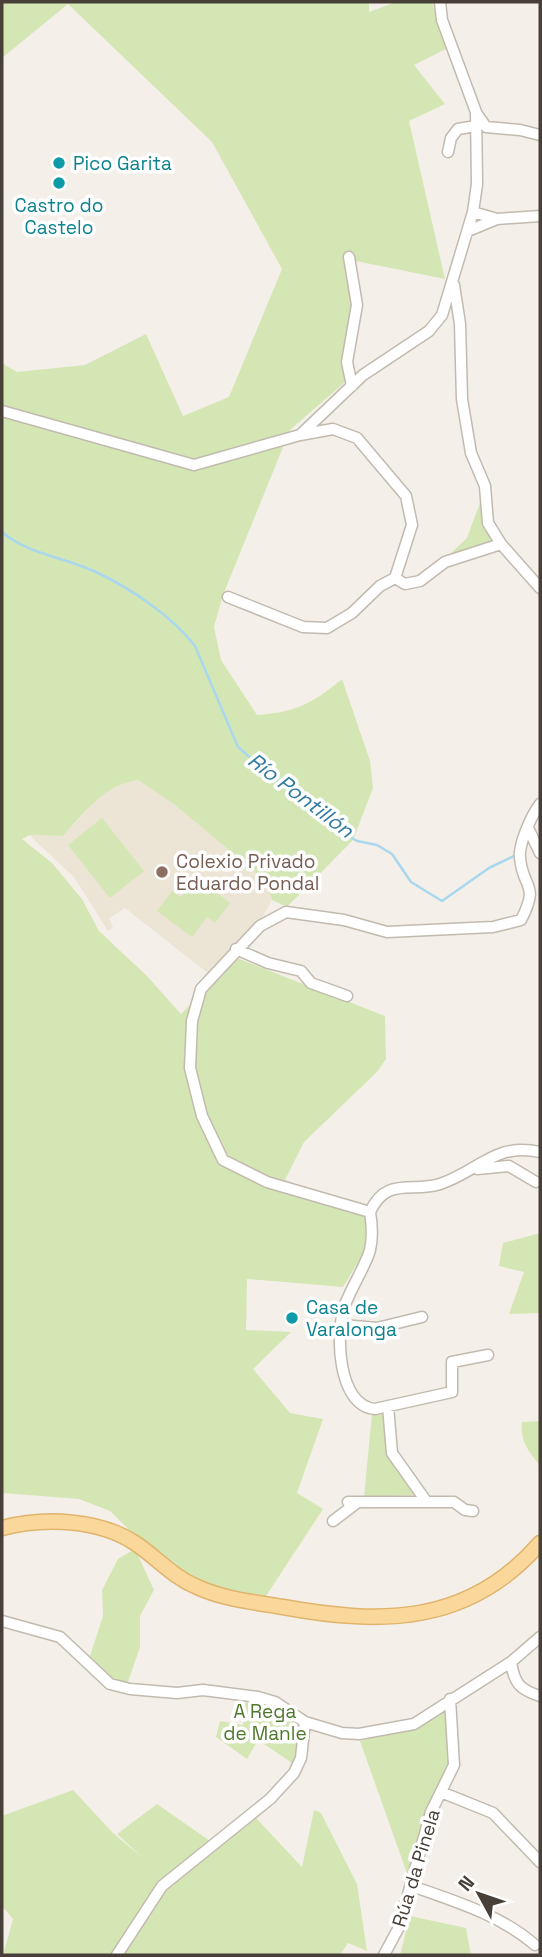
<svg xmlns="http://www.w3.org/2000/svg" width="542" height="1957" font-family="'Space Grotesk',sans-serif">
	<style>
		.education { fill: #ece4d4 }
		.green { fill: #d4e6b4 }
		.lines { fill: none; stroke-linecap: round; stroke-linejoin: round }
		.stream { stroke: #a8d7ee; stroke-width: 2.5 }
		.minor-casing { stroke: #c2baaf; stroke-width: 13 }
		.major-casing { stroke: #e0b46c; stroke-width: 17 }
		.minor { stroke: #fff; stroke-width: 10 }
		.major { stroke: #fad89c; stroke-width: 14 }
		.culture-dot { fill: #0f9aa8; stroke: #fff; stroke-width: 2.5 }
		.education-dot { fill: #8d6e63; stroke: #fff; stroke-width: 2.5 }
		.labels { text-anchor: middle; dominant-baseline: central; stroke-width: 7; stroke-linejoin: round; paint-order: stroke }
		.culture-label { font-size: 19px; fill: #0d838f; stroke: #fff; text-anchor: start }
		.education-label { font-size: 19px; fill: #785e54; stroke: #fff; text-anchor: start }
		.park-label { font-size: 19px; fill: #4f782d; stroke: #fff }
		.street-label { font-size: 19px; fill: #484038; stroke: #fff }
		.water-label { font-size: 21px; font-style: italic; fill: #3079a0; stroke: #fff }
	</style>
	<rect width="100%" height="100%" fill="#f4f0e9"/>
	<path class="education" d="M138,780L175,805L265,880L270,890L272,900L262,918L209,974L125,908L109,918L113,928L108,931L74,877L29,835L63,836L99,797L127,781Z"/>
	<path class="green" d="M2,2H369V12L396,2H432L446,49L414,65L445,104L409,121L445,279L346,259L355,303L345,382L290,430L223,595L214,627L221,660L257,715C296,712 312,704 342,679L370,761L373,788L353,840L287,907L272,900L265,880L175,805L138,780C105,784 84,813 63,836L30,835L22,839L52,863L82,899L99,931L147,976L181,1014L237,958L385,1016L386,1059L377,1072L304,1142L285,1180L365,1215L366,1249L343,1287L247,1279L246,1330L291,1332L253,1369L290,1413L323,1419L297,1493L323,1509L266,1596L216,1587L170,1570L110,1511L79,1499L2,1493V363L17,372L85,365L146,334L183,416L229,397L282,269L212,142L68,4L2,58Z
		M481,500L494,544L449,555L467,538Z
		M102,818L144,871L110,898L68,845Z
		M196,877L230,903L215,923L207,917L192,937L157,911L172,891L181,897Z
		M540,1233V1313L509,1314L524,1272L499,1266L503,1243Z
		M387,1413L389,1454L417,1495L364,1497L372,1414Z
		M540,1421V1466C528,1450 520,1442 522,1422Z
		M135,1549L154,1590L140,1616V1647L127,1685L108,1677L89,1659L103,1616L102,1590L118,1559Z
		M246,1699L272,1704L298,1721L295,1765L258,1740L247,1759L216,1737L220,1721L243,1725Z
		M445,1706L449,1730L448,1770L409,1879L360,1741L417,1726Z
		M73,1790L113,1833L143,1858L117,1834L157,1804L210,1841L205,1857L256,1818L302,1867L314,1810L321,1813L357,1884L367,1951L348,1943L340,1955H3L13,1919L2,1906V1816Z
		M410,1916L466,1928L471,1955H400Z"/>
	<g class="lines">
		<path class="stream" d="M2,532C29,555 65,557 96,572C130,588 172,616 195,646L238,747L308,808L342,832L357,841L377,845L392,854L411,882L442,901L489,868L516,855"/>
		<defs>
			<path id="minor" d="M477,114L486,127L520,130L540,135
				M448,152L451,138L458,129L476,126
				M473,212L497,219L540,216
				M468,231L497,219
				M349,257L357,305L347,362L352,386
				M454,285L460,324L462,399L471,453L485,486L488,523L501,544L540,588
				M2,411L194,465L300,435L363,375L429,331L442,315L473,212L477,184L476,112L442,20L440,2
				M300,435L333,429L357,438L406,496L412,525L395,578L405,584L420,581L445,562L501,544
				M228,597L303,627L327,628L352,613L380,586L395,578
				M529,830L540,853
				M236,949L268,963L301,971L311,983L347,996
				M477,1169L509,1166L536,1182
				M370,1212L267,1182L223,1160L202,1116L190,1068L192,1021L201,989L260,926L286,912L344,920L387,932L493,927L521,920C540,883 523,890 520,858C518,845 532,814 540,804
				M370,1212C372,1224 373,1237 370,1250C366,1265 351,1288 345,1305C335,1331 337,1406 375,1409L452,1392V1362L488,1355
				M370,1212C386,1176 412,1193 440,1184C479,1171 495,1142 540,1152
				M342,1325L377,1328L422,1317
				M388,1406L392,1453L426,1501
				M348,1502H454L465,1510L473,1511
				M333,1521L358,1502
				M2,1621L60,1637L110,1684L130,1689L177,1693L203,1690L258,1697L275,1702L305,1722L342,1733L359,1734L414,1724L511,1662L540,1637
				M511,1662C514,1683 520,1690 540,1696
				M441,1792L493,1813L540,1862
				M412,1886C454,1901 501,1915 535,1945
				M117,1955L162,1886L270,1799L294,1773L301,1758L305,1722
				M384,1955L399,1927L431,1812L454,1765L450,1699"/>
			<path id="major" d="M2,1528C44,1517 98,1519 135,1543C156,1557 172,1576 195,1586C222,1599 254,1602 283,1607C382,1625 469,1625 540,1543"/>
		</defs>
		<use href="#minor" class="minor-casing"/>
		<use href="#major" class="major-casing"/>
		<use href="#minor" class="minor"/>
		<use href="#major" class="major"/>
	</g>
	<g class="culture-dot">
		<circle cx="59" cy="163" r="7"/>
		<circle cx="59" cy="183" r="7"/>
		<circle cx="292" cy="1318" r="7"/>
	</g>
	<circle class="education-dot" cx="162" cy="872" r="7"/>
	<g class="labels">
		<g class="culture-label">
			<text x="73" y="163">Pico Garita</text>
			<text x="59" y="205" text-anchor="middle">Castro do<tspan x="59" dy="22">Castelo</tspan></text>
			<text x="306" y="1307">Casa de<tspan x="306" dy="22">Varalonga</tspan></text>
		</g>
		<g class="education-label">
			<text x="176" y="861">Colexio Privado<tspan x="176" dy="22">Eduardo Pondal</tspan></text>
		</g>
		<g class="park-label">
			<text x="265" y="1711">A Rega<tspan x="265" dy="22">de Manle</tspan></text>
		</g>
		<g class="street-label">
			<text transform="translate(416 1868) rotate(-73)">Rúa da Pinela</text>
		</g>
		<g class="water-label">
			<text transform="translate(301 795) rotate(37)">Río Pontillón</text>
		</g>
	</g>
	<rect width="542" height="1957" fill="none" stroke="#484038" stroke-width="7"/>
	<g transform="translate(479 1894) rotate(310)" stroke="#ffffff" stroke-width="5" paint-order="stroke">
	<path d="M0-5L12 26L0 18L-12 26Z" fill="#484038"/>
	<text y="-10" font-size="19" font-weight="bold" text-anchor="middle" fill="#484038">N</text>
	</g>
</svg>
